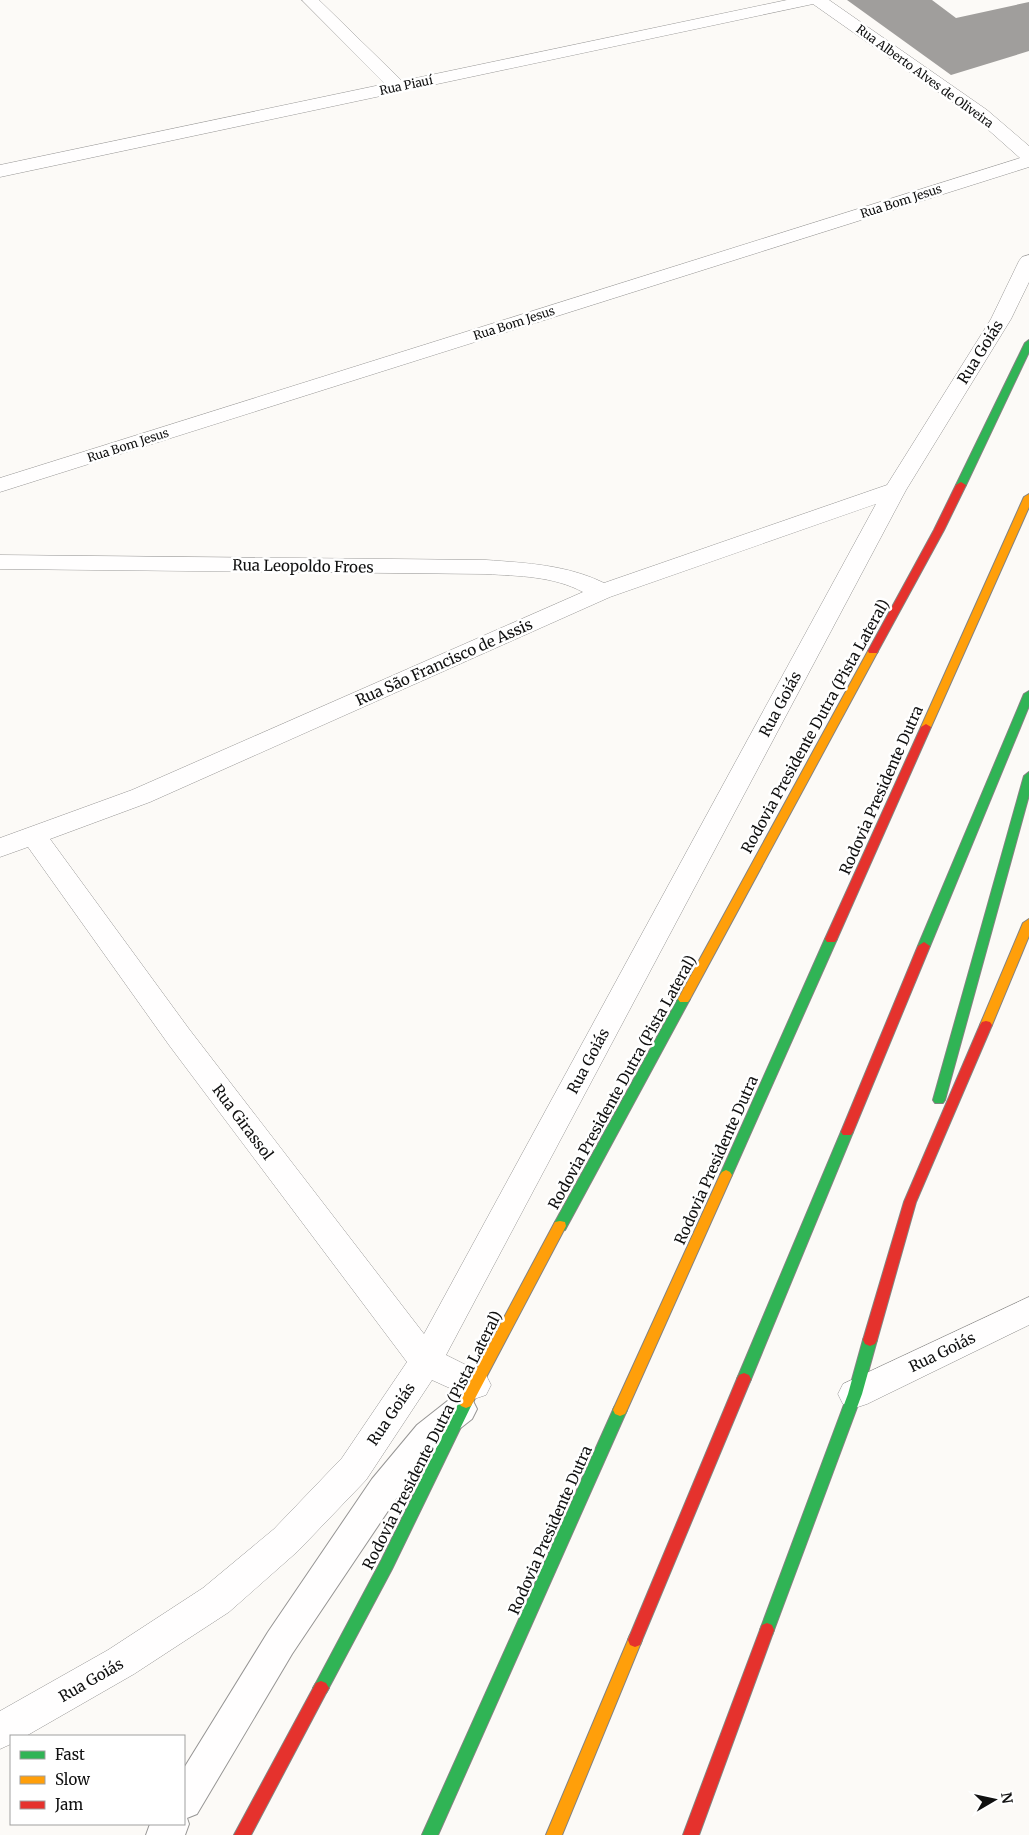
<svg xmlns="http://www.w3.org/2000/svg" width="1029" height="1835" font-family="Merriweather,serif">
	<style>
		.building { fill: #a09e9c }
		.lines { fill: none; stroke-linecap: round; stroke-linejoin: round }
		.lane-casing { stroke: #969594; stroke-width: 2 }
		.street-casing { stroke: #969594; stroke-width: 1 }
		.fast-casing { stroke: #848381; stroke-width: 2 }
		.slow-casing { stroke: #848381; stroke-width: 2 }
		.jam-casing { stroke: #848381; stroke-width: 2 }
		.lane { fill: #fffefe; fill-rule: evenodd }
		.street { fill: #fffefe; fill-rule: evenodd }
		.fast { fill: #30b455; fill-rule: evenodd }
		.slow { fill: #ff9f0a; fill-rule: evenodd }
		.jam { fill: #e5322d; fill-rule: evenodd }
		.labels { text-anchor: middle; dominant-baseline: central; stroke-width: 5; stroke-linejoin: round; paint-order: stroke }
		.far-street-label { font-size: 12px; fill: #101010; stroke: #fff }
		.street-label { font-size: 15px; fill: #101010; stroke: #fff }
	</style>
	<rect width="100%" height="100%" fill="#fcfaf7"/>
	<path class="building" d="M847,0H932L956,18L1029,2V51L951,75Z"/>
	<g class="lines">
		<defs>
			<path id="lane" d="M461,1395L472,1399L477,1409L472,1419L439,1445L396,1499L292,1654L197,1814L187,1818L189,1824L185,1835H146L150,1824H184V1768L268,1632L372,1479L417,1425L450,1399Z"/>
			<path id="street" d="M302,0H319L402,81L787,0H829L987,110L1029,146V167L0,492V478L1020,158L975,118L813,4L0,177V165L385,84Z
				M1029,255V282L1011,319L906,490L446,1355L486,1375L491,1385L486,1395L474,1399L432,1380L366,1480L298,1551L229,1612L134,1674L26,1736H11V1744L0,1749V1711L108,1650L203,1588L274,1529L342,1458L407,1362L169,1045L28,847L0,857V838L132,790L583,592C553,576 519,576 486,574L0,569V555L486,560C527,563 567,565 604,583L887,485L991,319L1019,261L1022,257ZM876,504L424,1334L189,1029L50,839L150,802L610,597Z
				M1029,1297V1325L867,1404L855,1408L843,1404L838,1394L843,1384Z"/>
			<path id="fast" d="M1029,340V352L966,485L964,487H958L956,485L1025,343Z
				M1029,691V706L930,946L924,950L920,949L918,946L1024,694Z
				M1029,772V795L945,1100L943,1103H935L933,1100L1024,776Z
				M831,935L837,939L732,1175L730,1178L726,1180L722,1178L720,1175L825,939Z
				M684,995L688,996L690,999L565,1230L560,1231L555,1230L554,1226L555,1222L678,999L680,996Z
				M847,1127L851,1129L853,1132L751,1379L749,1383L744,1385L739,1383L737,1379L841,1132L843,1129Z
				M870,1334L875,1336L877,1340L862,1394L774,1630L772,1635L767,1637L762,1635L760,1630L848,1394L863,1340L865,1336Z
				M466,1396L471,1398L473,1402L392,1569L326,1693L321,1695L316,1693L313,1688L316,1683L382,1559L461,1398Z
				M620,1404L625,1406L627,1410L438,1835H422L613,1410L615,1406Z"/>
			<path id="slow" d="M1029,494V507L931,727L926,730L922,729L921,727L1024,497Z
				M873,648L878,651L690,999L688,1002H680L678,999L868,651Z
				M1029,919V936L992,1025L990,1028H982L980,1025L1023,923Z
				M726,1170L730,1172L732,1175L627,1410L625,1414L620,1416L615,1414L613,1410L720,1175L722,1172Z
				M560,1221L565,1222L566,1226L471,1406L466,1408L461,1406L459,1402L461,1398L555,1222Z
				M635,1633L640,1635L642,1640L562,1835H546L628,1640L630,1635Z"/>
			<path id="jam" d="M961,482L966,485L944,530L878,651L877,653H869L868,651L934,530L956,485Z
				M926,724L931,727L837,939L835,942H827L825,939L921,727Z
				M924,942L930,946L853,1132L851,1135H843L841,1132L918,946Z
				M986,1021L990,1022L992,1025L916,1202L877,1340L875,1344L870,1346L865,1344L863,1340L904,1202L980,1025L982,1022Z
				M744,1373L749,1375L751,1379L642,1640L640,1645L635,1647L630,1645L628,1640L737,1379L739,1375Z
				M767,1623L772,1625L774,1630L699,1835H683L760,1630L762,1625Z
				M321,1681L326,1683L329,1688L326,1693L251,1835H234L316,1683Z"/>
		</defs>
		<use href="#lane" class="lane-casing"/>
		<use href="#street" class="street-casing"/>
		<use href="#fast" class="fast-casing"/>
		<use href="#slow" class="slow-casing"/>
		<use href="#jam" class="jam-casing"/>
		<use href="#lane" class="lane"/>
		<use href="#street" class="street"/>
		<use href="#fast" class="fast"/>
		<use href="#slow" class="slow"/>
		<use href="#jam" class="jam"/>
	</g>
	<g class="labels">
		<g class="far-street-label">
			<text transform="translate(925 76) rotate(36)">Rua Alberto Alves de Oliveira</text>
			<text transform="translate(406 85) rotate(-12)">Rua Piauí</text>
			<text transform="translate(901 201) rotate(-18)">Rua Bom Jesus</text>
			<text transform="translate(514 323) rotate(-18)">Rua Bom Jesus</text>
			<text transform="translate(128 445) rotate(-18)">Rua Bom Jesus</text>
		</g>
		<g class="street-label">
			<text transform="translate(980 352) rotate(-58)">Rua Goiás</text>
			<text transform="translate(303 566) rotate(1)">Rua Leopoldo Froes</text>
			<text transform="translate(444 662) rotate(-24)">Rua São Francisco de Assis</text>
			<text transform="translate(780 704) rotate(-62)">Rua Goiás</text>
			<text transform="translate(815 726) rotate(-61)">Rodovia Presidente Dutra (Pista Lateral)</text>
			<text transform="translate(881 790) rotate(-66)">Rodovia Presidente Dutra</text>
			<text transform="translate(588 1061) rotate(-62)">Rua Goiás</text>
			<text transform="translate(622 1082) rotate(-61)">Rodovia Presidente Dutra (Pista Lateral)</text>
			<text transform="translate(243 1122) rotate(53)">Rua Girassol</text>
			<text transform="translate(716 1160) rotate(-66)">Rodovia Presidente Dutra</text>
			<text transform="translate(942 1352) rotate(-26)">Rua Goiás</text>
			<text transform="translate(391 1414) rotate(-56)">Rua Goiás</text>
			<text transform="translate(432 1440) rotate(-63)">Rodovia Presidente Dutra (Pista Lateral)</text>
			<text transform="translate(550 1530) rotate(-66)">Rodovia Presidente Dutra</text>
			<text transform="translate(91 1680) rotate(-30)">Rua Goiás</text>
		</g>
	</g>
	<rect x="10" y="1735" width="175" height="90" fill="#ffffff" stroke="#9f9f9f"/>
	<rect x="20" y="1751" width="25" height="8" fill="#30b455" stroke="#9f9f9f"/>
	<text x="55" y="1760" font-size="15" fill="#101010">Fast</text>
	<rect x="20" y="1776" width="25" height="8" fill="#ff9f0a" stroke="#9f9f9f"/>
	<text x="55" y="1785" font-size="15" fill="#101010">Slow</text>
	<rect x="20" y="1801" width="25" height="8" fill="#e5322d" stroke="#9f9f9f"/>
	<text x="55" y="1810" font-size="15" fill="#101010">Jam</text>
	<g transform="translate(994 1800) rotate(81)" stroke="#ffffff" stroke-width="4" paint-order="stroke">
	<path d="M0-4L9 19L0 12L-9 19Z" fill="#101010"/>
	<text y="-8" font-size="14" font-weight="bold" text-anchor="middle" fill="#101010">N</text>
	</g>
</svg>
